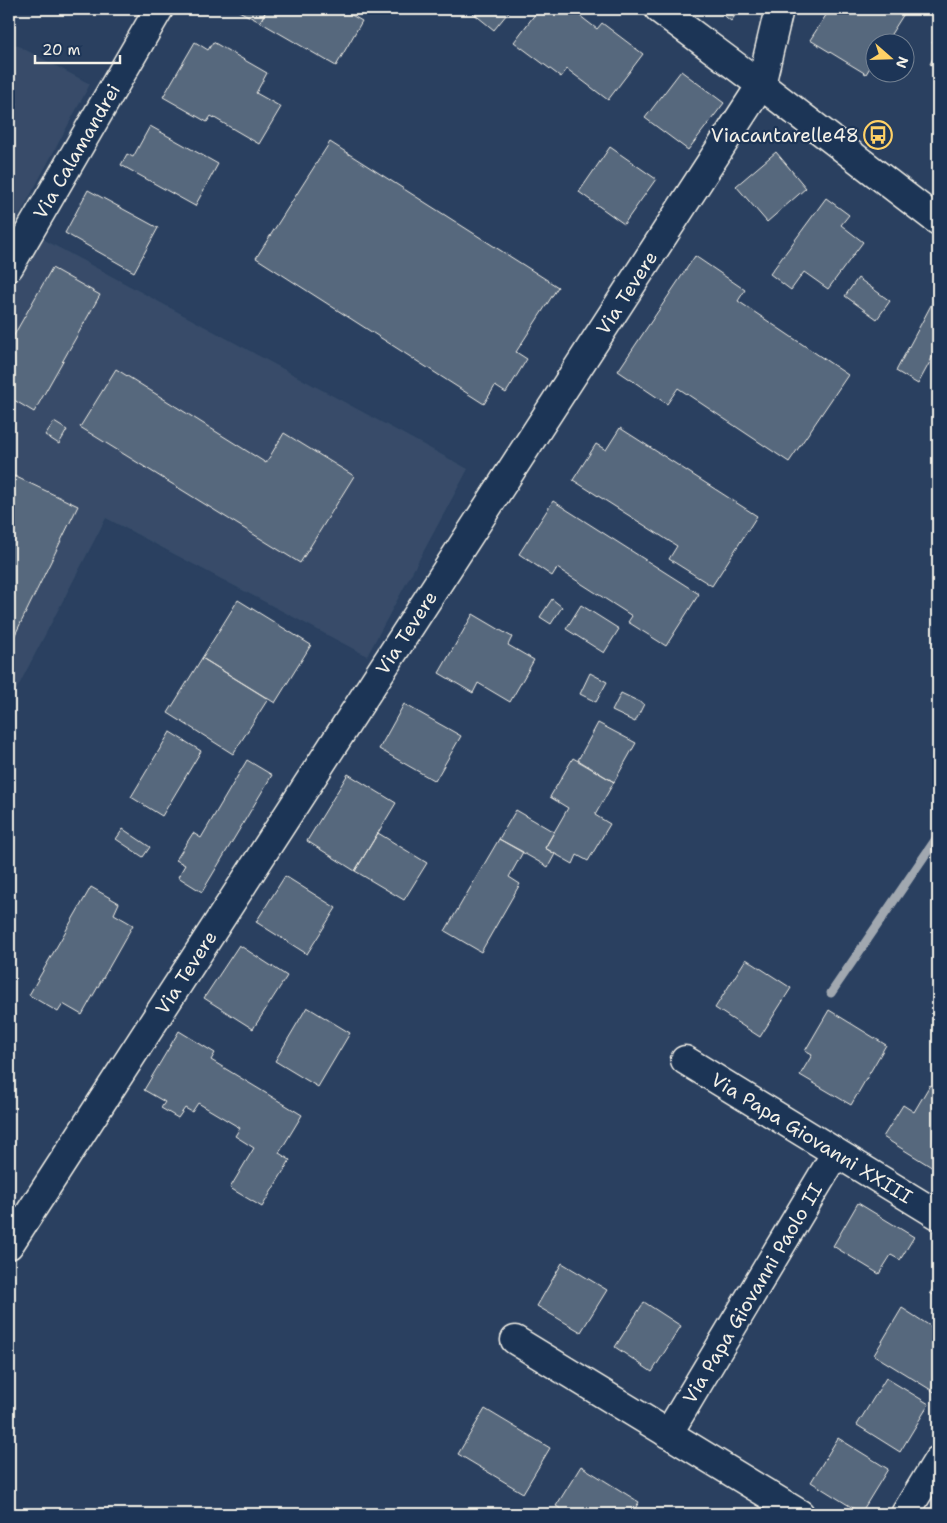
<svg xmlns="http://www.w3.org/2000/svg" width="947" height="1523" font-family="'Shantell Sans',sans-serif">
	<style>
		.built { fill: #374c69 }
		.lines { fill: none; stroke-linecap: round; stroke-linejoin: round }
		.stream { stroke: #a1a8b0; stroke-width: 9 }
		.building { fill: #56677d; stroke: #f4f1e8 }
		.minor-casing { stroke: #f4f1e8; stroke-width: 31 }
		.minor { stroke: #1d3557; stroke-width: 28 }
		.labels { text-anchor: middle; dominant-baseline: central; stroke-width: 4.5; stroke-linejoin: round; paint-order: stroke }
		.poi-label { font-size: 19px; fill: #f4f1e8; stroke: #1d3557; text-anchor: end }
		.street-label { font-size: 19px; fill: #f4f1e8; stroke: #1d3557 }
	</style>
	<rect width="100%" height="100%" fill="#2a4060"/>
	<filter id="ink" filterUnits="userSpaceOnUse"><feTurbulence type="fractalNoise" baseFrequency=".02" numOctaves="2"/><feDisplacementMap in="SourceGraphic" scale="10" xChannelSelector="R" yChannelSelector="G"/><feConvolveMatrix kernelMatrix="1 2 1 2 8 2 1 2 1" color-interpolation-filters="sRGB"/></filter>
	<g filter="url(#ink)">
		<path class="built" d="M9,41L90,84L15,224L468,469L367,656L106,518L9,704Z"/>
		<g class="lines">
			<path class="stream" d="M831,993L938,836"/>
		</g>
		<path class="building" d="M235,9H267L260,22Z
			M267,9H341L362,21L336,66L260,22Z
			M468,9H511L494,30Z
			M539,9H571L597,29L602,23L643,54L608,100L567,69L561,77L514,42Z
			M716,9H740L731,21Z
			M830,9H907L886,42H874V61L866,74L810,40Z
			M938,33V47L932,43Z
			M195,42L208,50L213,42L267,73L256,93L281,107L259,144L211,116L207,122L163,97Z
			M938,49V68L930,64Z
			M681,71L724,103L688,150L645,118Z
			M9,100L17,104L9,120Z
			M150,126L218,164L195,206L121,165L127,154L133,157Z
			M330,142L558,287L516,352L527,359L506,393L495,386L484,404L256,258Z
			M610,147L656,179L624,224L579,192Z
			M776,152L806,188L767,222L736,186Z
			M88,190L158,228L134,272L65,233Z
			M826,198L849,215L841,225L863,242L828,289L804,272L791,290L770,274Z
			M695,256L745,290L738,301L848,375L789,462L678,388L667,404L618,371Z
			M52,268L100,295L34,412L9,397V344Z
			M858,278L890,301L877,319L845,296Z
			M938,292V347L918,384L896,371Z
			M116,369L266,463L284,433L354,476L300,563L80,427Z
			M54,422L67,430L59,444L45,435Z
			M620,428L757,516L712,586L669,559L677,546L573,480L596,444L606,450Z
			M10,474L78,506L9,647V477Z
			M553,501L699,594L666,646L628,622L632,616L557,568L552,576L519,554Z
			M552,599L562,607L551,624L540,617Z
			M238,600L311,645L275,703L202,658Z
			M581,605L619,629L604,653L566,629Z
			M473,614L512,637L508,645L534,660L510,702L478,683L473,693L439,673Z
			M202,658L268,699L233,754L168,713Z
			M590,673L607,682L596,702L580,694Z
			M621,693L644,704L635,722L612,711Z
			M404,704L461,736L435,781L379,749Z
			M598,723L636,743L614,782L578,760Z
			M170,732L201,751L162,816L131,797Z
			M573,758L614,782L595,815L610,824L588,861L577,855L573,864L545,848L568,808L550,797Z
			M247,760L272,775L202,892L178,877L185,865L176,860L193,833L201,838Z
			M348,774L396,803L355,871L307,841Z
			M516,810L554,832L545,848L555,854L548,867L499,839Z
			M123,829L150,847L143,857L116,839Z
			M378,833L427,863L404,900L355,871Z
			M499,839L523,852L509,877L520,884L481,952L445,931Z
			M285,876L336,908L307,954L256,922Z
			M91,887L119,903L114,914L133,925L82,1015L63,1004L58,1012L29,995Z
			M239,945L287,976L253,1029L204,998Z
			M746,959L791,988L760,1037L715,1008Z
			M307,1007L350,1033L318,1087L275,1061Z
			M829,1010L886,1045L851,1105L800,1075L812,1055L805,1051Z
			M179,1031L215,1053L211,1060L302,1115L279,1153L290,1160L262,1207L230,1188L254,1148L235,1136L240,1128L198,1103L192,1112L185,1108L178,1118L161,1108L165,1102L144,1090Z
			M930,1085L938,1090V1171L883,1137L903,1105L914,1112Z
			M858,1203L914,1237L900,1260L891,1255L879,1274L833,1246Z
			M562,1263L607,1290L581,1332L537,1306Z
			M938,1280V1298L930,1293Z
			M644,1302L681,1326L652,1372L615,1347Z
			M902,1308L938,1331V1390L936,1393L874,1355Z
			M886,1378L929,1404L900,1452L857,1425Z
			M485,1409L550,1448L523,1493L458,1454Z
			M838,1438L888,1469L861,1513L811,1482Z
			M581,1466L639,1502L632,1514H569L556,1506Z"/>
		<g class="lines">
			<defs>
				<g id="minor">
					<path d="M659,9L761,85L938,221"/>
					<path id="s1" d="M9,267L159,9"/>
					<path id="s2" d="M685,1060L938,1215"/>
					<path id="s3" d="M9,1245L761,85L779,9"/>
					<path d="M515,1340L800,1514"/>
					<path id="s4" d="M668,1434L836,1153"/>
					<path d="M905,1514L938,1460"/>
				</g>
			</defs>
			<use href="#minor" class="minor-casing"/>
			<use href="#minor" class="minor"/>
		</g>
	</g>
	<defs>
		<symbol id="bus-ring" viewBox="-11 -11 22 22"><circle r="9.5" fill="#1d3557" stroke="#ffd166" stroke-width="1.5"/><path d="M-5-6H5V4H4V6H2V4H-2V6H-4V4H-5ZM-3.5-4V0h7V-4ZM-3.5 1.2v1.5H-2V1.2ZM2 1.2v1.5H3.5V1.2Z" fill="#ffd166"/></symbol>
	</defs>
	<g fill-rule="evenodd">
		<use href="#bus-ring" x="862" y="119" width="32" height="32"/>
	</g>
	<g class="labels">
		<g class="poi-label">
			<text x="859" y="135">Viacantarelle48</text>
		</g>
		<g class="street-label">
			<text stroke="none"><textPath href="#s1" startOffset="134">Via Calamandrei</textPath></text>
			<text stroke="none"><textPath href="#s3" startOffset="1135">Via Tevere</textPath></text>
			<text stroke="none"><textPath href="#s3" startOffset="730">Via Tevere</textPath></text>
			<text stroke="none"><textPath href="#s3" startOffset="325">Via Tevere</textPath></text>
			<text stroke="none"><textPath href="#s2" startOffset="149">Via Papa Giovanni XXIII</textPath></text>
			<text stroke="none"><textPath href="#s4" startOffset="164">Via Papa Giovanni Paolo II</textPath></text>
		</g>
	</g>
	<rect width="947" height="1523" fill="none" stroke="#1d3557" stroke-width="30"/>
	<rect x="15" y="15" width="917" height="1493" fill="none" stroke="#f4f1e8" stroke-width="2" filter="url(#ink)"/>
	<g transform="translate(890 58) rotate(110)"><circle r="24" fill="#1d3557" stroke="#738091"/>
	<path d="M0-4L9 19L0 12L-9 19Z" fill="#ffd166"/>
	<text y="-8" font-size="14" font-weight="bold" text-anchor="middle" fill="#f4f1e8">N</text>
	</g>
	<path d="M35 55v8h85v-8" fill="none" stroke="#f4f1e8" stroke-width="2.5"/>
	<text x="42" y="55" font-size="15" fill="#f4f1e8" stroke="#1d3557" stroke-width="4" paint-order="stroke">20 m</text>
</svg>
